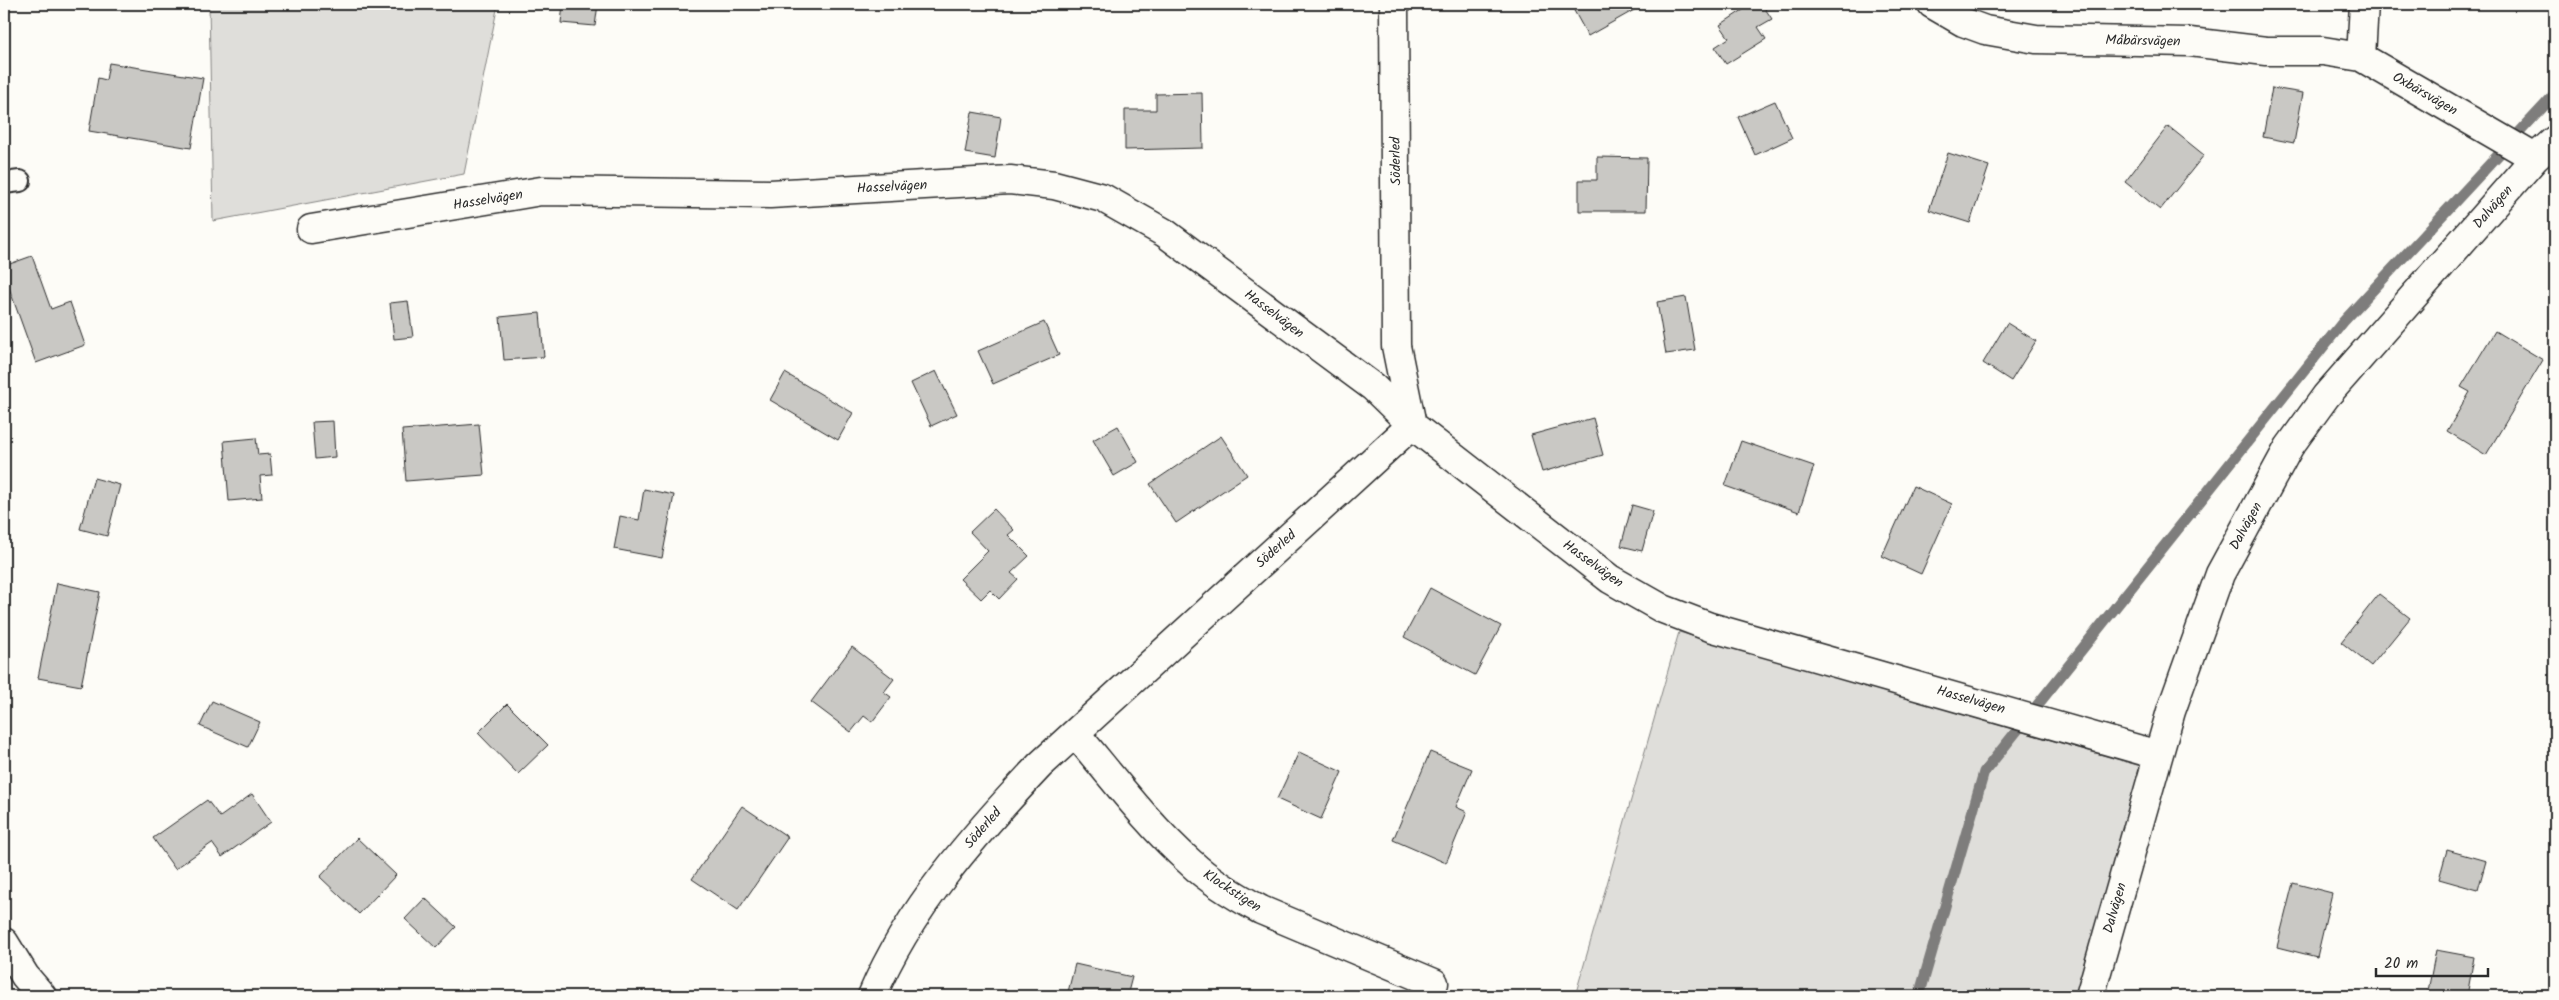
<svg xmlns="http://www.w3.org/2000/svg" width="2559" height="1000" font-family="Kalam,sans-serif">
	<style>
		.green { fill: #dfdeda; stroke: #858482 }
		.lines { fill: none; stroke-linecap: round; stroke-linejoin: round }
		.stream { stroke: #7e7d7b; stroke-width: 11 }
		.building { fill: #c9c8c4; stroke: #2b2b2b }
		.lane-casing { stroke: #2b2b2b; stroke-width: 24 }
		.street-casing { stroke: #2b2b2b; stroke-width: 31 }
		.lane { stroke: #fdfcf7; stroke-width: 20 }
		.street { stroke: #fdfcf7; stroke-width: 28 }
		.labels { text-anchor: middle; dominant-baseline: central; stroke-width: 4.5; stroke-linejoin: round; paint-order: stroke }
		.street-label { font-size: 14px; fill: #2b2b2b; stroke: #fdfcf7 }
	</style>
	<rect width="100%" height="100%" fill="#fdfcf7"/>
	<filter id="ink" filterUnits="userSpaceOnUse"><feTurbulence type="fractalNoise" baseFrequency=".02" numOctaves="2"/><feDisplacementMap in="SourceGraphic" scale="10" xChannelSelector="R" yChannelSelector="G"/><feConvolveMatrix kernelMatrix="1 2 1 2 8 2 1 2 1" color-interpolation-filters="sRGB"/></filter>
	<g filter="url(#ink)">
		<path class="green" d="M209,4H498L464,174L213,221Z
			M1679,632L2144,767L2077,996H1575Z"/>
		<g class="lines">
			<path class="stream" d="M1919,996L1984,772L2343,322L2555,94"/>
		</g>
		<path class="building" d="M563,4H598L595,26L561,23Z
			M1577,4H1643V5L1588,36L1572,7Z
			M1752,4H1762L1772,19L1758,27L1766,39L1726,64L1715,47L1729,38L1720,25Z
			M109,63L203,78L191,148L89,131L98,78L106,80Z
			M2272,88L2303,93L2294,143L2263,137Z
			M1202,93L1203,148L1125,150V110H1156V94Z
			M1775,101L1792,138L1755,155L1738,117Z
			M972,112L1001,117L995,158L965,153Z
			M2168,126L2204,155L2160,210L2125,182Z
			M1948,153L1989,166L1970,223L1929,210Z
			M1597,157L1647,158L1646,211H1579V180H1597Z
			M32,256L51,309L70,302L85,345L36,363L4,274V266Z
			M1686,297L1695,350L1666,354L1657,302Z
			M408,301L413,337L394,339L390,303Z
			M540,313L544,357L504,360L500,317Z
			M1044,322L1059,355L993,384L978,351Z
			M2007,323L2036,341L2011,381L1983,363Z
			M2495,331L2543,360L2486,455L2447,431L2470,392L2461,387Z
			M936,371L957,414L931,426L911,383Z
			M785,373L853,413L838,440L770,400Z
			M1593,418L1603,455L1542,472L1531,435Z
			M333,421L335,457L315,459L312,422Z
			M479,424L484,475L406,481L402,430Z
			M1118,426L1138,462L1114,476L1093,440Z
			M1221,436L1247,475L1176,523L1150,484Z
			M256,438L258,455L270,454L272,475L260,476L262,498L229,501L224,441Z
			M1741,441L1814,466L1799,512L1725,486Z
			M94,478L120,485L107,536L80,529Z
			M1913,486L1952,504L1921,574L1882,556Z
			M644,489L674,495L662,558L614,549L620,516L639,520Z
			M1632,505L1653,511L1642,551L1621,546Z
			M994,509L1014,530L1008,535L1029,556L1011,573L1018,579L999,599L990,590L981,599L960,579L988,551L970,532Z
			M57,583L100,592L81,686L38,678Z
			M1430,588L1501,626L1475,675L1404,637Z
			M2379,594L2410,618L2371,666L2341,642Z
			M852,647L894,679L884,692L891,697L872,722L864,716L851,732L811,702Z
			M212,701L260,722L248,747L200,726Z
			M507,704L548,745L518,774L478,733Z
			M1299,752L1342,772L1321,819L1277,799Z
			M1430,752L1472,769L1456,807L1467,812L1446,863L1393,840Z
			M252,794L271,822L222,857L212,843L175,869L153,838L207,800L220,817Z
			M742,806L788,837L738,910L692,879Z
			M357,838L396,875L359,914L320,877Z
			M2447,850L2486,861L2478,890L2439,879Z
			M2293,883L2332,893L2317,957L2277,947Z
			M425,898L456,927L436,948L405,919Z
			M2436,950L2474,957L2467,996H2427Z
			M1075,964L1132,977L1127,996H1067Z"/>
		<g class="lines">
			<defs>
				<path id="lane" d="M4,183L20,181"/>
				<path id="street" d="M1932,4L1963,22L1985,30L2036,39L2190,42L2266,51H2323L2361,57
					M2364,4L2361,57L2535,158
					M311,229L541,191L770,194L1010,180L1054,185L1103,198L1165,233L1373,387L1412,425L1610,579L1663,609L1710,627L2158,755
					M1076,734C1113,778 1148,825 1191,863C1211,882 1237,897 1261,910L1434,983
					M4,942L25,976L42,996
					M872,996C909,908 975,834 1040,765L1412,425L1396,346L1394,4
					M2090,996L2171,711L2220,574L2289,447L2326,396L2535,158L2555,140"/>
			</defs>
			<use href="#lane" class="lane-casing"/>
			<use href="#street" class="street-casing"/>
			<use href="#lane" class="lane"/>
			<use href="#street" class="street"/>
		</g>
	</g>
	<g class="labels">
		<g class="street-label">
			<text transform="translate(2143 41) rotate(1)">Måbärsvägen</text>
			<text transform="translate(2425 94) rotate(30)">Oxbärsvägen</text>
			<text transform="translate(1396 161) rotate(-91)">Söderled</text>
			<text transform="translate(892 187) rotate(-3)">Hasselvägen</text>
			<text transform="translate(488 200) rotate(-9)">Hasselvägen</text>
			<text transform="translate(2493 207) rotate(-49)">Dalvägen</text>
			<text transform="translate(1274 314) rotate(37)">Hasselvägen</text>
			<text transform="translate(2246 526) rotate(-61)">Dalvägen</text>
			<text transform="translate(1276 549) rotate(-42)">Söderled</text>
			<text transform="translate(1593 564) rotate(36)">Hasselvägen</text>
			<text transform="translate(1971 700) rotate(16)">Hasselvägen</text>
			<text transform="translate(983 828) rotate(-49)">Söderled</text>
			<text transform="translate(1232 891) rotate(33)">Klockstigen</text>
			<text transform="translate(2115 908) rotate(-74)">Dalvägen</text>
		</g>
	</g>
	<rect width="2559" height="1000" fill="none" stroke="#fdfcf7" stroke-width="20"/>
	<rect x="10" y="10" width="2539" height="980" fill="none" stroke="#2b2b2b" stroke-width="2" filter="url(#ink)"/>
	<path d="M2376 968v8h112v-8" fill="none" stroke="#2b2b2b" stroke-width="2.5"/>
	<text x="2384" y="968" font-size="15" fill="#2b2b2b" stroke="#fdfcf7" stroke-width="4" paint-order="stroke">20 m</text>
</svg>
